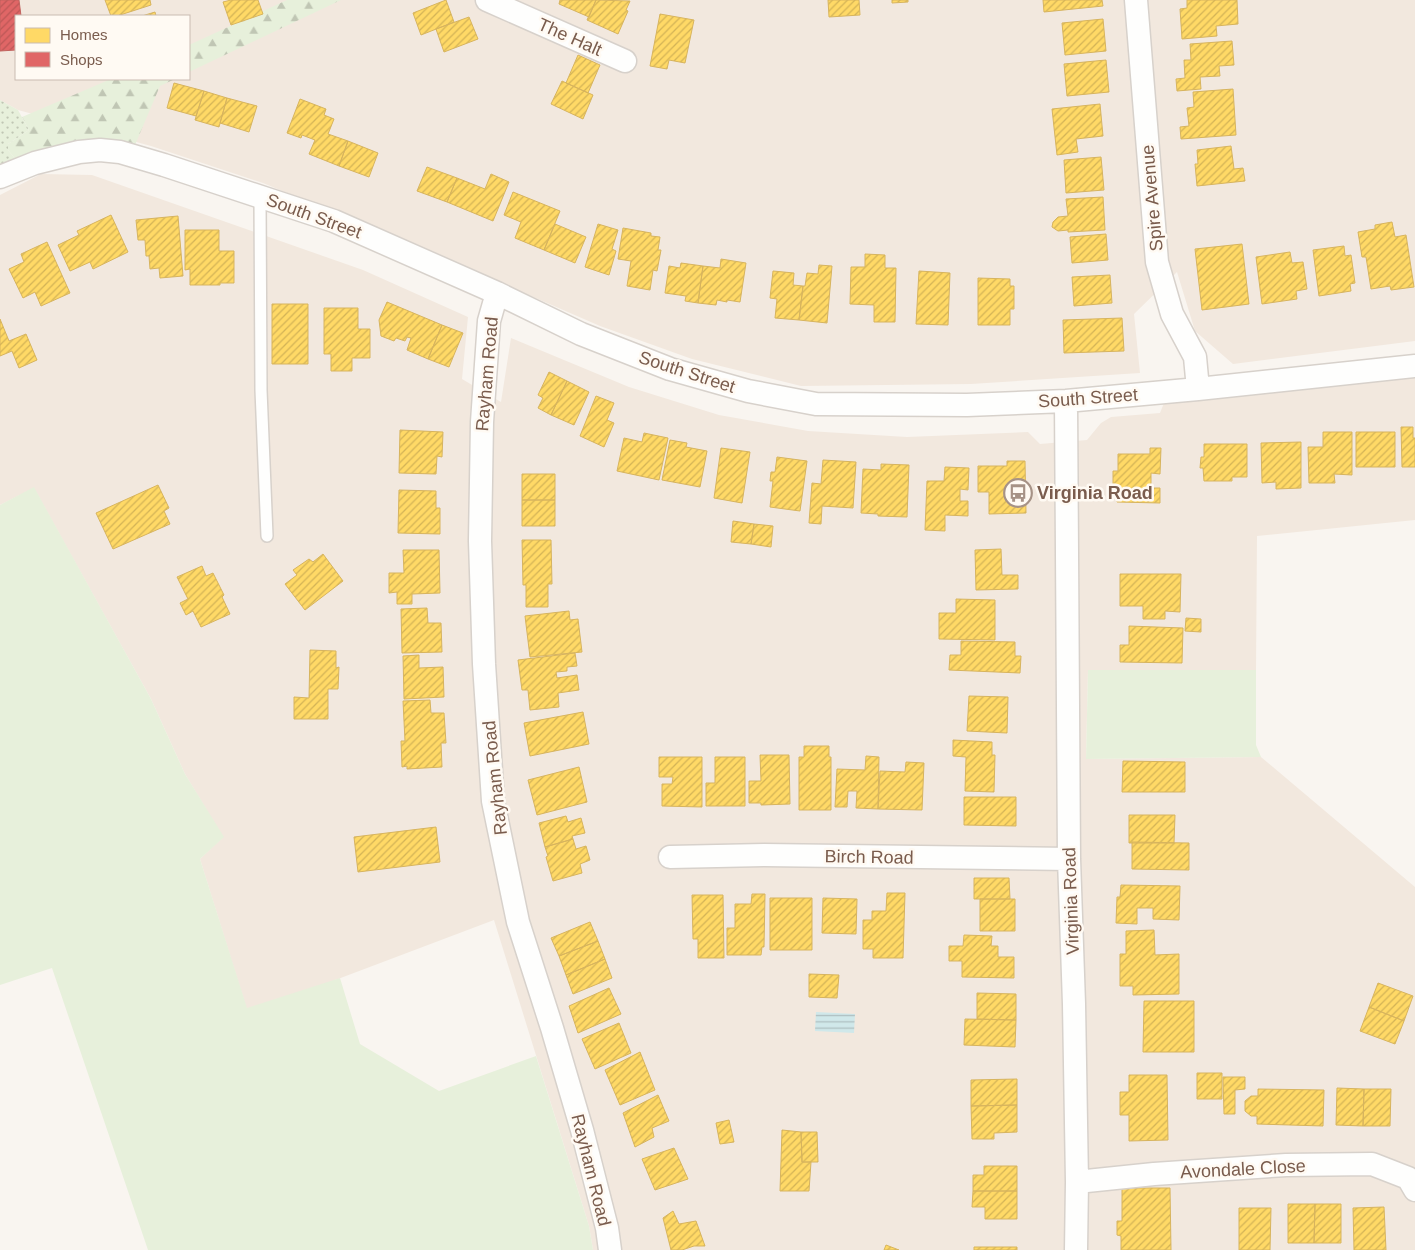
<svg xmlns="http://www.w3.org/2000/svg" width="1415" height="1250" font-family="Arial,sans-serif">
	<style>
		.residential { fill: #f2e8de; fill-rule: evenodd }
		.grass { fill: #e7f0db }
		.forest { fill: url(#forest-firs) }
		.park { fill: url(#park-dots) }
		.water { fill: url(#water-rules) }
		.homes { fill: url(#homes-hatch); stroke: #d7b45e }
		.shops { fill: url(#shops-hatch); stroke: #c1635e }
		.lines { fill: none; stroke-linecap: round; stroke-linejoin: round }
		.lane-casing { stroke: #d7d1cb; stroke-width: 14 }
		.street-casing { stroke: #d7d1cb; stroke-width: 25 }
		.lane { stroke: #fefefd; stroke-width: 11 }
		.street { stroke: #fefefd; stroke-width: 22 }
		.labels { text-anchor: middle; dominant-baseline: central; stroke-width: 5; stroke-linejoin: round; paint-order: stroke }
		.street-label { font-size: 18px; fill: #7a5c4d; stroke: #fffaf3 }
		.poi-label { font-size: 18px; font-weight: bold; fill: #7a5c4d; stroke: #fffaf3; text-anchor: start }
	</style>
	<defs>
		<pattern id="forest-firs" width="22" height="20" patternUnits="userSpaceOnUse" patternTransform="scale(1.25)"><rect width="22" height="20" fill="#e7f0db"/><path d="M5 1l3.5 6h-7zM16 11l3.5 6h-7z" fill="#c0c6b4"/></pattern>
		<pattern id="park-dots" width="8" height="8" patternUnits="userSpaceOnUse" patternTransform="scale(1.25)"><rect width="8" height="8" fill="#e7f0db"/><path d="M2 2h.1M6 6h.1" fill="none" stroke="#c0c6b4" stroke-width="1.8" stroke-linecap="round"/></pattern>
		<pattern id="water-rules" width="6" height="5" patternUnits="userSpaceOnUse" patternTransform="scale(1.25)"><rect width="6" height="5" fill="#d0e8ea"/><path d="M0 2.5h6" fill="none" stroke="#aebfc0"/></pattern>
		<pattern id="homes-hatch" width="6" height="6" patternUnits="userSpaceOnUse" patternTransform="scale(1.25)"><rect width="6" height="6" fill="#ffd966"/><path d="M-1 1l2-2M0 6l6-6M5 7l2-2" fill="none" stroke="#d3b356"/></pattern>
		<pattern id="shops-hatch" width="6" height="6" patternUnits="userSpaceOnUse" patternTransform="scale(1.25)"><rect width="6" height="6" fill="#e06666"/><path d="M-1 1l2-2M0 6l6-6M5 7l2-2" fill="none" stroke="#bb5756"/></pattern>
	</defs>
	<rect width="100%" height="100%" fill="#f9f5f0"/>
	<path class="residential" d="M0,0H1415V341L1233,364L1195,331L1177,272L1134,314L1140,373L971,384L801,386L692,359L600,326L427,251L263,183L151,146L18,110L0,100ZM16,16H189V79H16Z
		M41,174L92,175L363,270L468,317L462,379L501,402L511,338L629,387L719,415L808,431L907,437L1028,432L1040,444L1087,440L1101,423L1111,417L1160,413L1164,403L1415,376V520L1257,536L1256,670H1088L1086,759L1261,757L1415,887V1250H593L589,1226L494,920L248,1013L200,859L223,837L185,774L151,699L34,488L0,505V195Z"/>
	<path class="grass" d="M34,487L151,699L185,774L224,837L200,859L247,1008L340,978L360,1044L439,1091L536,1056L589,1226L593,1250H148L52,968L0,985V505Z
		M1088,670H1256V745L1261,757L1086,759Z"/>
	<path class="forest" d="M287,0H341L189,72V45Z
		M111,79H175L160,86L135,145L17,161L8,150V144L29,130L22,117Z"/>
	<path class="park" d="M0,100L18,110L29,130L8,144V150L17,161L0,167Z"/>
	<path class="water" d="M816,1012L855,1014L854,1033L815,1031Z"/>
	<path class="homes" d="M105,0H150L151,5L117,16H111Z
		M231,0H258L263,14L231,25L223,2Z
		M446,0L454,22L421,35L413,13Z
		M560,0H596L589,17L559,4Z
		M596,0L630,1L626,10L628,11L618,34L587,20Z
		M828,0H859L860,15L829,17Z
		M892,0H908V2L892,3Z
		M1043,0H1102L1103,6L1044,12Z
		M1187,0H1237L1238,24L1216,26L1217,36L1182,39L1180,9L1187,8Z
		M155,12L156,16H142Z
		M660,14L694,20L685,63L669,60L667,69L650,66Z
		M469,17L478,39L444,52L436,29Z
		M1103,19L1106,51L1065,55L1062,23Z
		M1232,41L1234,65L1219,66L1220,76L1200,77L1201,89L1177,91L1176,79L1185,78L1184,60H1191L1190,44Z
		M578,55L600,65L588,93L566,83Z
		M1106,60L1109,92L1067,96L1064,64Z
		M562,81L593,95L583,119L551,104Z
		M174,83L204,91L196,116L167,108Z
		M1233,89L1236,135L1181,139L1180,127L1189,126L1187,108L1194,107L1193,92Z
		M204,91L227,98L219,127L195,120Z
		M227,98L257,106L249,132L220,123Z
		M300,99L326,109L324,115L334,119L328,134L348,141L339,166L309,154L315,140L302,135L301,138L287,133Z
		M1100,104L1103,136L1076,139L1078,152L1057,155L1052,109Z
		M348,141L378,153L369,177L339,166Z
		M1231,146L1234,169L1243,168L1245,181L1197,186L1195,164H1198L1197,150Z
		M1101,157L1104,190L1066,193L1064,160Z
		M427,167L457,178L447,202L417,191Z
		M491,174L509,182L493,221L447,202L457,178L485,189Z
		M513,192L560,211L544,250L515,238L521,222L504,215Z
		M1103,197L1105,230L1068,232V230L1058,231L1052,227L1053,222L1058,217L1068,216L1066,199Z
		M111,215L128,252L93,269L90,262L70,271L58,245L79,235L77,231Z
		M178,216L183,276L160,278L159,268L150,269L149,256H146L145,240H138L136,220Z
		M1392,222L1395,237L1406,235L1414,287L1391,290L1390,286L1371,289L1366,257H1362L1358,232L1375,229V225Z
		M555,224L586,237L575,263L544,250Z
		M598,224L618,230L612,249L616,251L609,275L585,267Z
		M623,228L651,233V236L660,237L658,250H661L657,271L653,270L650,290L627,286L631,261L618,259Z
		M185,230H219V251H234V283H220V285H190V269L185,270Z
		M1106,234L1108,260L1072,263L1070,237Z
		M47,242L70,293L41,306L35,292L23,298L9,269L24,262L21,254Z
		M1242,244L1249,304L1202,310L1195,249Z
		M1344,246L1345,256L1351,255L1355,283L1350,284L1351,291L1319,296L1313,250Z
		M1290,252L1292,263L1303,262L1307,289L1296,291L1297,299L1262,304L1256,257Z
		M865,254L885,255V268H896L895,322H874V305L850,304L851,267H865Z
		M721,259L746,263L740,302L727,300V302L717,300L716,305L698,303L703,266L720,268Z
		M681,263L703,266L698,303L685,301L686,296L665,293L669,266L680,268Z
		M819,265L832,266L827,323L799,320L803,286H805L807,273L818,274Z
		M773,271L794,273L793,285L803,286L799,320L775,318L777,299L770,298Z
		M919,271L950,273L948,325L916,324Z
		M1110,275L1112,303L1074,306L1072,277Z
		M978,278L1010,279V286H1014V309H1010V325H978Z
		M387,302L442,325L428,359L407,350L411,338L407,337L405,341L396,338L394,341L381,336L379,320Z
		M272,304H308V364H272Z
		M324,308H358V329H370V358H352V371H331V354H324Z
		M1122,318L1124,351L1064,353L1063,320Z
		M0,319L9,341L26,334L37,360L19,368L12,351L0,356Z
		M442,325L463,333L449,367L428,359Z
		M549,372L567,381L551,415L538,408L543,398L538,395Z
		M567,381L589,392L574,425L551,415Z
		M596,396L614,403L607,420L614,423L604,447L580,436Z
		M1401,427H1413V438H1415V467H1402Z
		M400,430L443,432L442,457L437,456L436,474L399,473Z
		M1323,432H1352V475L1334,474L1335,483H1309L1308,447H1323Z
		M1356,432H1395V467H1356Z
		M644,433L668,438L659,480L617,471L624,438L642,442Z
		M670,440L687,443L686,447L707,451L700,487L662,480Z
		M1301,442V488L1276,489V482L1262,483L1261,443Z
		M1204,444H1247V477H1232V481H1204L1203,468H1200L1201,457H1204Z
		M721,448L750,452L742,503L714,498Z
		M1150,448H1161L1160,474L1151,473V488H1160V503L1117,502L1118,485H1113V471H1118V454H1150Z
		M777,457L807,461L800,511L770,507L773,481H770L771,472H775Z
		M823,460L856,462L853,508L822,506L821,524L809,523L812,483L821,484Z
		M1007,461H1025L1026,513L989,514V492H978V466H1007Z
		M881,464L909,465L907,517L878,516V514L861,513L863,469L881,470Z
		M945,467L969,468L968,490L960,489V501H968V516L945,515V531L925,530L927,481H944Z
		M522,474H555V500H522Z
		M158,485L169,508L164,511L170,524L113,549L96,513Z
		M399,490L436,491V508H440V534L398,533Z
		M522,500H555V526H522Z
		M733,521L754,524L751,544L731,542Z
		M754,524L773,526L771,547L751,544Z
		M522,540H551L552,584H548V607H526V585H523Z
		M1001,549L1002,575H1018V589L976,590L975,550Z
		M403,550H439L440,593L412,594V604H397V592L389,593V573H404Z
		M323,554L343,581L305,610L285,584L297,575L293,570L309,559L313,562Z
		M202,566L206,576L213,573L224,595L222,597L230,614L201,627L193,611L186,615L180,603L188,599L177,577Z
		M1120,574H1181L1180,612L1165,611V619H1143V606H1120Z
		M956,599L995,600V640L939,639V613H956Z
		M427,608L428,623H441L442,652L402,653L401,609Z
		M569,611L570,620L578,619L582,652L530,657L525,616Z
		M1186,618L1201,619V632L1185,631Z
		M1129,626L1183,628L1182,663L1120,662V645H1129Z
		M961,641L1015,642V656H1021L1020,673L949,670L950,655H961Z
		M310,650L336,651V668L339,667L338,689H328V719H294V697L309,698Z
		M575,653L577,666L567,667V671L556,672L557,678L577,675L579,690L558,693L559,707L530,710L528,690H522L518,660Z
		M419,655V668L443,667L444,697L404,699L403,656Z
		M969,696L1008,697L1007,733L967,731Z
		M430,700L431,713H444L446,743H441L442,767L407,769V766L402,767L401,741H405L403,701Z
		M583,712L589,744L530,756L524,723Z
		M953,740L992,742V755H995L994,792L965,791L966,757L953,756Z
		M804,746H829V757H831V810H799V757H804Z
		M760,755H789L790,804L761,805V803H749V781H761Z
		M866,756L879,757L878,809L856,808L857,791H848L847,807H835L837,769L865,770Z
		M659,757H702V807L662,806V784H672L673,777H659Z
		M715,757H745V806H706V783H715Z
		M1123,761L1185,762V792H1122Z
		M906,762L924,763L922,810L878,809L880,771L905,772Z
		M579,767L587,802L537,815L528,780Z
		M964,797H1016V826L964,825Z
		M1129,815H1175L1174,843H1129Z
		M566,816L568,822L581,818L585,833L572,836L573,839L545,847L539,823Z
		M436,827L440,862L358,872L354,837Z
		M573,839L576,849L586,846L590,860L580,864L582,873L553,881L546,857L548,856L545,847Z
		M1132,842L1189,843V870L1132,869Z
		M974,878H1009L1010,899H974Z
		M1121,885L1180,886L1179,920L1153,919V908H1137V924L1116,923L1117,897H1120Z
		M887,893H905L903,958H873V949H863V920H872V911H886Z
		M752,894H765L764,947H762L761,955H727V928H735V904H751Z
		M692,895H723L724,958H698V939H693Z
		M770,898H812V950H770Z
		M823,898L857,899L856,934L822,933Z
		M980,899H1015V931H980Z
		M590,922L598,941L559,956L551,938Z
		M1154,930L1155,955L1179,954V994L1133,995V986H1120V954H1126V931Z
		M964,935L992,936L991,946H998V957H1014V978L962,977V961H949V946H963Z
		M598,941L605,959L566,975L559,956Z
		M605,959L612,978L573,994L566,975Z
		M809,974L839,975L837,998L809,997Z
		M1378,983L1413,996L1404,1021L1369,1007Z
		M609,988L621,1014L578,1033L569,1006Z
		M977,993L1016,994V1020L977,1019Z
		M1144,1001H1194V1052H1143Z
		M1369,1007L1404,1021L1395,1044L1360,1031Z
		M965,1019L1016,1020L1015,1047L964,1045Z
		M619,1023L631,1053L595,1069L582,1039Z
		M640,1052L655,1090L620,1105L605,1070Z
		M1197,1073H1222V1099H1197Z
		M1129,1075H1167L1168,1140L1129,1141V1115H1120V1092H1129Z
		M1223,1077H1245V1089L1235,1090V1114H1224Z
		M1017,1079V1105L971,1106V1080Z
		M1337,1088L1364,1089L1363,1126L1336,1125Z
		M1258,1089L1324,1090L1323,1126L1257,1124V1116H1251L1245,1111V1101L1251,1096H1258Z
		M1364,1089H1391L1390,1126H1363Z
		M658,1095L669,1121L652,1128L654,1137L635,1147L623,1113Z
		M1017,1105V1132L994,1133V1139H972L971,1106Z
		M729,1120L734,1142L720,1144L716,1123Z
		M782,1130L801,1132L802,1162H811L809,1191H780Z
		M801,1132H817L818,1162H802Z
		M674,1148L688,1179L655,1190L642,1159Z
		M984,1166H1017V1191H973V1175H984Z
		M1122,1188H1170L1171,1250H1121V1236L1117,1235V1221H1122Z
		M973,1191H1017V1219H985V1207H972Z
		M1288,1204H1315L1314,1243H1288Z
		M1315,1204H1341V1243H1314Z
		M1384,1207L1386,1250H1354L1353,1208Z
		M1239,1208H1271L1270,1250H1239Z
		M673,1211L679,1224L696,1221L705,1246H694L682,1250H671L663,1218Z
		M886,1245L899,1250H884Z
		M974,1247H1017V1250H974Z"/>
	<path class="shops" d="M0,0H19L21,16H16V50L0,51Z"/>
	<g class="lines">
		<defs>
			<path id="lane" d="M260,197L261,390L267,536"/>
			<path id="street" d="M487,0L625,61
				M1136,0L1157,262L1172,314L1195,357L1198,389
				M0,177L35,163L79,152L100,150L120,152L164,165L334,221L497,293L581,334L670,369L748,391L816,404L967,405L1066,401L1198,389L1415,366
				M497,293L489,321L482,422L480,541L484,664L493,801L518,922L552,1028L582,1130L607,1228L610,1250
				M1066,401L1069,859L1074,1004L1077,1182L1076,1250
				M670,857L764,855L1069,859
				M1077,1182L1154,1174L1286,1165L1372,1164L1408,1178L1415,1190"/>
		</defs>
		<use href="#lane" class="lane-casing"/>
		<use href="#street" class="street-casing"/>
		<use href="#lane" class="lane"/>
		<use href="#street" class="street"/>
	</g>
	<defs>
		<symbol id="bus-ring" viewBox="-11 -11 22 22"><circle r="9.5" fill="#fffaf3" stroke="#a69286" stroke-width="1.5"/><path d="M-5-6H5V4H4V6H2V4H-2V6H-4V4H-5ZM-3.5-4V0h7V-4ZM-3.5 1.2v1.5H-2V1.2ZM2 1.2v1.5H3.5V1.2Z" fill="#a69286"/></symbol>
	</defs>
	<g fill-rule="evenodd">
		<use href="#bus-ring" x="1002" y="477" width="32" height="32"/>
	</g>
	<g class="labels">
		<g class="street-label">
			<text transform="translate(570 37) rotate(24)">The Halt</text>
			<text transform="translate(1152 198) rotate(-95)">Spire Avenue</text>
			<text transform="translate(314 216) rotate(20)">South Street</text>
			<text transform="translate(687 372) rotate(18)">South Street</text>
			<text transform="translate(487 374) rotate(-85)">Rayham Road</text>
			<text transform="translate(1088 398) rotate(-4)">South Street</text>
			<text transform="translate(495 778) rotate(-96)">Rayham Road</text>
			<text transform="translate(869 857) rotate(1)">Birch Road</text>
			<text transform="translate(1071 901) rotate(-92)">Virginia Road</text>
			<text transform="translate(1243 1169) rotate(-3)">Avondale Close</text>
			<text transform="translate(591 1170) rotate(76)">Rayham Road</text>
		</g>
		<g class="poi-label">
			<text x="1037" y="493">Virginia Road</text>
		</g>
	</g>
	<rect x="15" y="15" width="175" height="65" fill="#fffaf3" stroke="#cabbb1"/>
	<rect x="25" y="28" width="25" height="15" fill="#ffd966" stroke="#cabbb1"/>
	<text x="60" y="40" font-size="15" fill="#7a5c4d">Homes</text>
	<rect x="25" y="52" width="25" height="15" fill="#e06666" stroke="#cabbb1"/>
	<text x="60" y="65" font-size="15" fill="#7a5c4d">Shops</text>
</svg>
